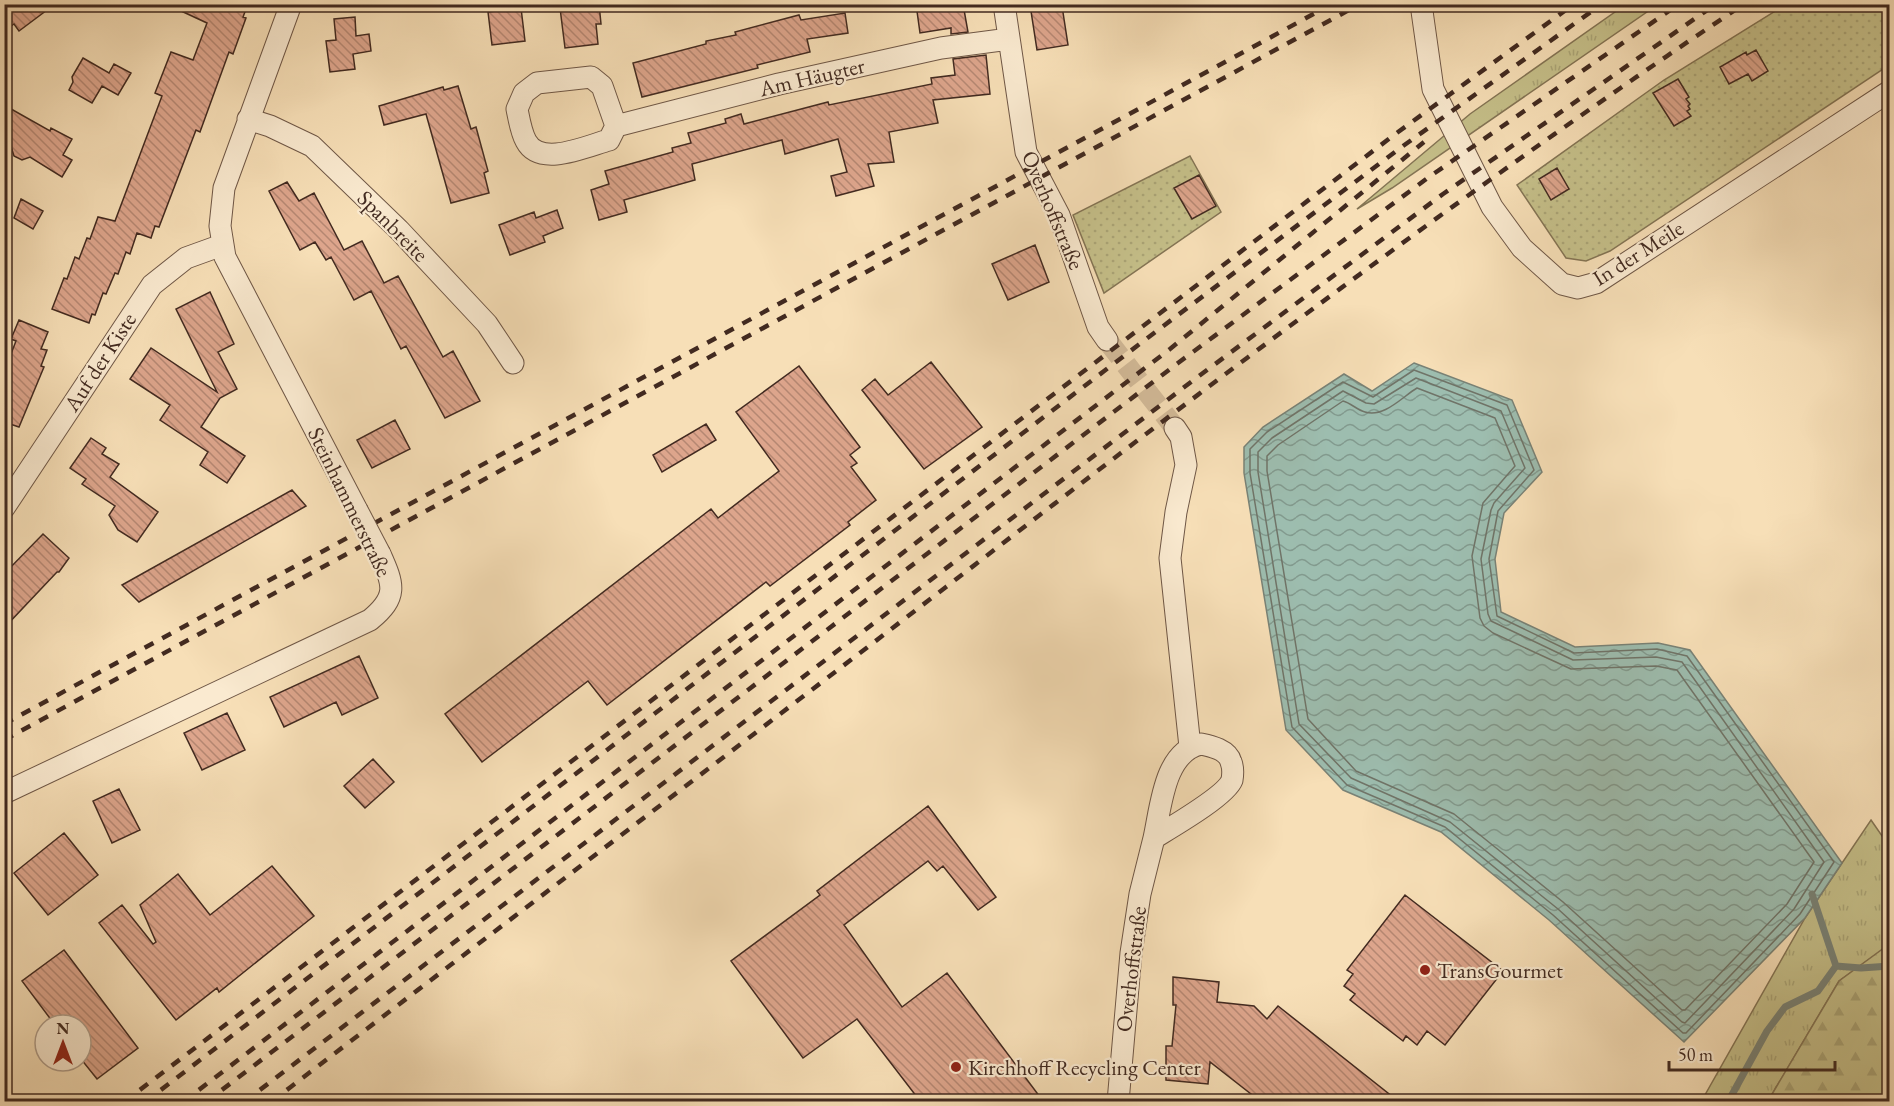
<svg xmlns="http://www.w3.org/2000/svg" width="1894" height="1106" font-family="'EB Garamond',serif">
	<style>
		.grass { fill: url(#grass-tufts); stroke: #847454; stroke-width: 1.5 }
		.forest { fill: url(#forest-firs); stroke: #847454; stroke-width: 1.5 }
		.garden { fill: url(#garden-dots); stroke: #847454; stroke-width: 1.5 }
		.water { fill: url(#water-waves); stroke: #798276; stroke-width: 1.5 }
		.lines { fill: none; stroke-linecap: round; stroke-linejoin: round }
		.shore { stroke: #707468; stroke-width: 1.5 }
		.stream { stroke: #798276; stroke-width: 7 }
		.building { fill: url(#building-back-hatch); stroke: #422a20; stroke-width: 1.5 }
		.minor-tunnel { stroke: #d3bb99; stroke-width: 21; stroke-dasharray: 21 10; stroke-linecap: butt }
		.minor-casing { stroke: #6f5746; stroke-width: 23 }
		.minor { stroke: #faead0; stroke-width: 21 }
		.rail { stroke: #422a20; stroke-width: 4.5; stroke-dasharray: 10 10; stroke-linecap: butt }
		.minor-bridge-casing { stroke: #6f5746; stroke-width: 23; stroke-linecap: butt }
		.minor-bridge { stroke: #faead0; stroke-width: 21 }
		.poi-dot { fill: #8f2418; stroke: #faead0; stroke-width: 2 }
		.labels { text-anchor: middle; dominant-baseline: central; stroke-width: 4.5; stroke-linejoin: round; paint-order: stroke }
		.street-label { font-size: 22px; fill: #422a20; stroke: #faead0 }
		.poi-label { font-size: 22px; fill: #422a20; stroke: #faead0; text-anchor: start }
	</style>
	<defs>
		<pattern id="grass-tufts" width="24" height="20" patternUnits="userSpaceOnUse" patternTransform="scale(1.5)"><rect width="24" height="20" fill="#c5bf89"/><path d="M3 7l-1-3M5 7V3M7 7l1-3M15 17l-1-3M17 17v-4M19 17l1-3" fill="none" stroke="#aaa476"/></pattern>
		<pattern id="forest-firs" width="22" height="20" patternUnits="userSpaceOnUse" patternTransform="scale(1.5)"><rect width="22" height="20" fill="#c5bf89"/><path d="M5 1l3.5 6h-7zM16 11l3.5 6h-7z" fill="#aaa476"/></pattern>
		<pattern id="garden-dots" width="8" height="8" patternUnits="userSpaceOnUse" patternTransform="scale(1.5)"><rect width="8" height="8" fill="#c5bf89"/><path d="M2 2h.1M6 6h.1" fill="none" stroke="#aaa476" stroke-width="1.8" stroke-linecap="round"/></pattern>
		<pattern id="water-waves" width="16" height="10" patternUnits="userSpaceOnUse" patternTransform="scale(1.5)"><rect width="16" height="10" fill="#9dbdaf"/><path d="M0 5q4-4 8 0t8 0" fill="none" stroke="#829a8e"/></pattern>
		<pattern id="building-back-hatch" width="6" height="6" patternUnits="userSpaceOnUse" patternTransform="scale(1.5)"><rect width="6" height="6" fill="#dda58c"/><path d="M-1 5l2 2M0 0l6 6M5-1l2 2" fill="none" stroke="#b58772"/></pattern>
	</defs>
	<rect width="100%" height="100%" fill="#f7dfb7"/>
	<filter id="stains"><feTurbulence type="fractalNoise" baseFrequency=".00333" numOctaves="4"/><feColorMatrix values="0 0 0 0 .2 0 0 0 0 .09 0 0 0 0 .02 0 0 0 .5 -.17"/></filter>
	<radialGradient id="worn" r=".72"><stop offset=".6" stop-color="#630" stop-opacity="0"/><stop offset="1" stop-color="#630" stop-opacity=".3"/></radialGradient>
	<path class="grass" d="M1625,5H1657L1392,188L1357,209L1470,114Z
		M1871,820L1889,846V945L1839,981L1768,1101L1701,1102L1805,918Z"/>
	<path class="forest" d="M1888,945H1890L1889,1101H1768L1839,981Z"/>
	<path class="garden" d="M1785,5H1889V65L1610,251L1586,261L1566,258L1517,185L1664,80Z
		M1190,156L1221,212L1104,293L1073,215Z"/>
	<path class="water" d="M1414,363L1512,400L1542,472L1504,513L1495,559L1501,612L1575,647L1658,643L1690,650L1842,863L1805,918L1684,1042L1549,920L1441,832L1343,790L1286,730L1244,473V447L1263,427L1344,374L1372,391Z"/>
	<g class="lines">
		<path class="shore" d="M1414,370L1507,405L1534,470L1498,511L1489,559L1497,616L1574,653L1657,649L1687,656L1834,862L1800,914L1686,1033H1683L1553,915L1445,827L1347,785L1292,727L1250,473V449L1267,432L1343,382L1373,397Z
			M1416,378L1501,411L1525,468L1494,503L1491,510L1481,559L1488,614L1491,621L1573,660L1656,657L1682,662L1824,862L1794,909L1685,1023L1682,1022L1558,909L1450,822L1351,778L1299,724L1258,472V452L1272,438L1343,391L1366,403L1374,404Z
			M1417,388L1495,418L1515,466L1483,503L1472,556L1480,618L1484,626L1493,633L1571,669L1656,666L1677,670L1814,862L1787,904L1685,1010H1682L1563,902L1454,814L1356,771L1308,719L1267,471V456L1278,445L1343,401C1351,403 1357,410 1365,412C1384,418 1402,397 1417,388Z"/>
		<path class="stream" d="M1812,894L1836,966
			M1836,966L1861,968L1890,966
			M1728,1102L1767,1031L1785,1007L1818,991L1836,966"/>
	</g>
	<path class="building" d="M4,4H55L19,31L14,24L4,31Z
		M166,4H248L243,17L246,18L233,54L229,52L200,132L196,130L159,227L155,226L151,238L137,233L130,254L126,252L118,274L115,273L106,294L103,293L95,315L92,314L89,323L52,309L64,278L67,279L75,257L79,259L87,238L90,239L98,217L115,221L162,96L155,93L171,52L193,60L207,23Z
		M599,4L601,24H596L598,44L565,48L560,8Z
		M916,4H963L968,32L951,34V28L920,33Z
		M1062,6L1068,45L1037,50L1031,11Z
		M521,8L525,41L492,45L488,12Z
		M845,13L848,33L807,39L810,52L757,65L758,68L642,97L633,63L706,44V41L736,35L735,32L799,15L801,20Z
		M355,17L356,36L369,34L371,51L353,54L355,69L330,72L326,41L336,40L334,19Z
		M1756,50L1768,71L1752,81L1748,74L1729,84L1720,67L1746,52L1747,55Z
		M986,55L990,94L933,100L938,123L889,132L894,162L868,164L874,186L836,196L831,176L847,172L838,139L785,154L782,140L692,164L695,180L624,200L627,212L599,220L591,190L609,184L605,171L673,152L672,148L691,143L688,133L726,123L725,119L741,114L744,124L828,102L829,105L932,84L931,78L955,75L953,59Z
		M83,58L109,73L114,64L131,73L118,95L102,86L92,103L69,90L73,82L72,77Z
		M1678,79L1689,97L1686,99L1690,104L1688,106L1690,109L1687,111L1691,116L1674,126L1653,93Z
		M458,86L471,129L476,127L488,171L484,173L489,193L451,203L426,114L384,125L379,106L443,87L444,90Z
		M4,105L50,131L51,128L72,139L63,155L72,160L62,177L30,157L22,160L14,156L4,125Z
		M1557,168L1569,189L1551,200L1539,179Z
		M1199,175L1216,206L1192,219L1174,188Z
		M287,182L299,201L314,193L344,250L362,241L384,283L398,276L443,357L453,351L480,401L445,418L406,346L401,349L371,291L354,300L331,257L326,260L315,242L300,250L269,191Z
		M21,199L43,211L33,229L14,218Z
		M557,210L563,228L543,236L545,242L510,255L499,225L534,212L536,218Z
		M1035,245L1049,282L1008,300L992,264Z
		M210,292L234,344L218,352L237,389L220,398L201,427L245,456L227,483L200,465L208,452L160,420L170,405L130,379L151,348L217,392L176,309Z
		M19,320L48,332L41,349L47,350L41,366L44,367L19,427L4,422V372L16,341L11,339Z
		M931,362L982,427L924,469L862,390L875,379L888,395Z
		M799,366L860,447L850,455L857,463L851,467L876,500L848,522L850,525L770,586L766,582L607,705L588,681L482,762L445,714L711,509L718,518L779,471L736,412Z
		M395,420L410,449L372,468L357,440Z
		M706,424L716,440L662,472L653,455Z
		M91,438L106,448L102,454L119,464L110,477L158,512L137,542L118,530L109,515L115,506L82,484L86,479L70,468Z
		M292,490L306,506L139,602L122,585Z
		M43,534L69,558L59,572H57L4,628V574Z
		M359,656L378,698L342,715L336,702L284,727L270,697Z
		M227,713L245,750L202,770L184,733Z
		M373,759L394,782L365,808L344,786Z
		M119,789L140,830L112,843L93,801Z
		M928,806L996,897L978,910L943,866L937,871L928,861L844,925L902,1007L947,973L1043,1101H920L857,1019L803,1058L731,961L820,895L817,891Z
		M64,833L98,875L48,915L14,873Z
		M272,866L314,916L219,992L217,988L176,1020L99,923L122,905L153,944L156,942L140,905L178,874L210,915Z
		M1405,895L1503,971L1445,1045L1427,1031L1417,1045L1406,1036L1403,1041L1350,1000L1355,994L1344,986L1353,974L1347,970Z
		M64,950L138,1048L97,1079L81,1059V1025H55L22,981Z
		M1173,977L1219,982L1217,1002L1254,1006L1267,1019L1278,1006L1398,1101H1260L1210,1062L1208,1084L1166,1080V1046H1172L1176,1005H1173Z"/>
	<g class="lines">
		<path class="minor-tunnel" d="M1107,340L1175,428"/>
		<defs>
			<path id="minor" d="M291,4L224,188L220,226L225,257L357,510
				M1004,4L1026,152L1059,215L1098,327L1107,340
				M1421,4L1433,89L1492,207L1522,248L1562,284L1578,288L1596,283L1890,91
				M248,119L270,126L312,146L399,230L487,324L513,363
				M616,126L609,140C587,146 540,168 526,141C521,132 519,119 517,109L524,93L537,83L591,77L602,86L616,126L779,84L941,48L1009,39
				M1175,428L1181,437L1186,465L1176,512L1170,558L1190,747
				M4,508L152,285L186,258L222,245
				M1201,744C1211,746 1228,750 1231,762C1233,767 1233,774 1232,780C1226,796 1170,828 1154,838C1161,807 1164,752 1201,744Z
				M4,793L370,620C398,597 394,585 380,554
				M1118,1102L1131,953L1140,894L1154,838"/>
		</defs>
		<use href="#minor" class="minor-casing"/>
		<use href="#minor" class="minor"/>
		<path class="rail" d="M4,724L1332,4
			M4,740L1360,4
			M124,1102L1394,135L1574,4
			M145,1102L1158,330L1403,146L1602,4
			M183,1102L1170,349L1424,142
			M206,1102L1178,363L1429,177L1679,4
			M244,1102L1191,382L1443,194L1716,4
			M271,1102C496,930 722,759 946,587C1207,386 1470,187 1744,4"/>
		<defs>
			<path id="minor-bridge" d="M357,510L380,554"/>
		</defs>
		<use href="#minor-bridge" class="minor-bridge-casing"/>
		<use href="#minor-bridge" class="minor-bridge"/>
	</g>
	<g class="poi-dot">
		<circle cx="1425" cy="970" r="6"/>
		<circle cx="956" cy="1067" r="6"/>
	</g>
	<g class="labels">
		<g class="street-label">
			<text transform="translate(812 77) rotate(-13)">Am Häugter</text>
			<text transform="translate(1053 210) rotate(67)">Overhoffstraße</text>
			<text transform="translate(393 226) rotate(45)">Spanbreite</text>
			<text transform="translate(1638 253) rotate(-32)">In der Meile</text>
			<text transform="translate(100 362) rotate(-57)">Auf der Kiste</text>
			<text transform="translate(350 502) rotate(64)">Steinhammerstraße</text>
			<text transform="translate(1131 969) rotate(-83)">Overhoffstraße</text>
		</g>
		<g class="poi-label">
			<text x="1437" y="970">TransGourmet</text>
			<text x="968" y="1067">Kirchhoff Recycling Center</text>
		</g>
	</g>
	<rect width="1894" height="1106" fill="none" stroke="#f7dfb7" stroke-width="24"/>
	<rect x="6" y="6" width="1882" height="1094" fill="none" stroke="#422a20" stroke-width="3"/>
	<rect x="12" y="12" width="1870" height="1082" fill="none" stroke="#422a20" stroke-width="1.5"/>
	<g transform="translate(63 1043)"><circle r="28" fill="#faead0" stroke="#b09d8a" stroke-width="1.5"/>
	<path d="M0-4.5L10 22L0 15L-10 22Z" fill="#8f2418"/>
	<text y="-9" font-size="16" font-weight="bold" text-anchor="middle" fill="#422a20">N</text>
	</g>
	<path d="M1669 1061v9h166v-9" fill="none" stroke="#422a20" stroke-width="3"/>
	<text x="1678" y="1061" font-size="18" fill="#422a20" stroke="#faead0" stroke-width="4.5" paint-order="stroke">50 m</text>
	<rect width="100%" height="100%" filter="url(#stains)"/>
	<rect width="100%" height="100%" fill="url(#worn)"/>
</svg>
